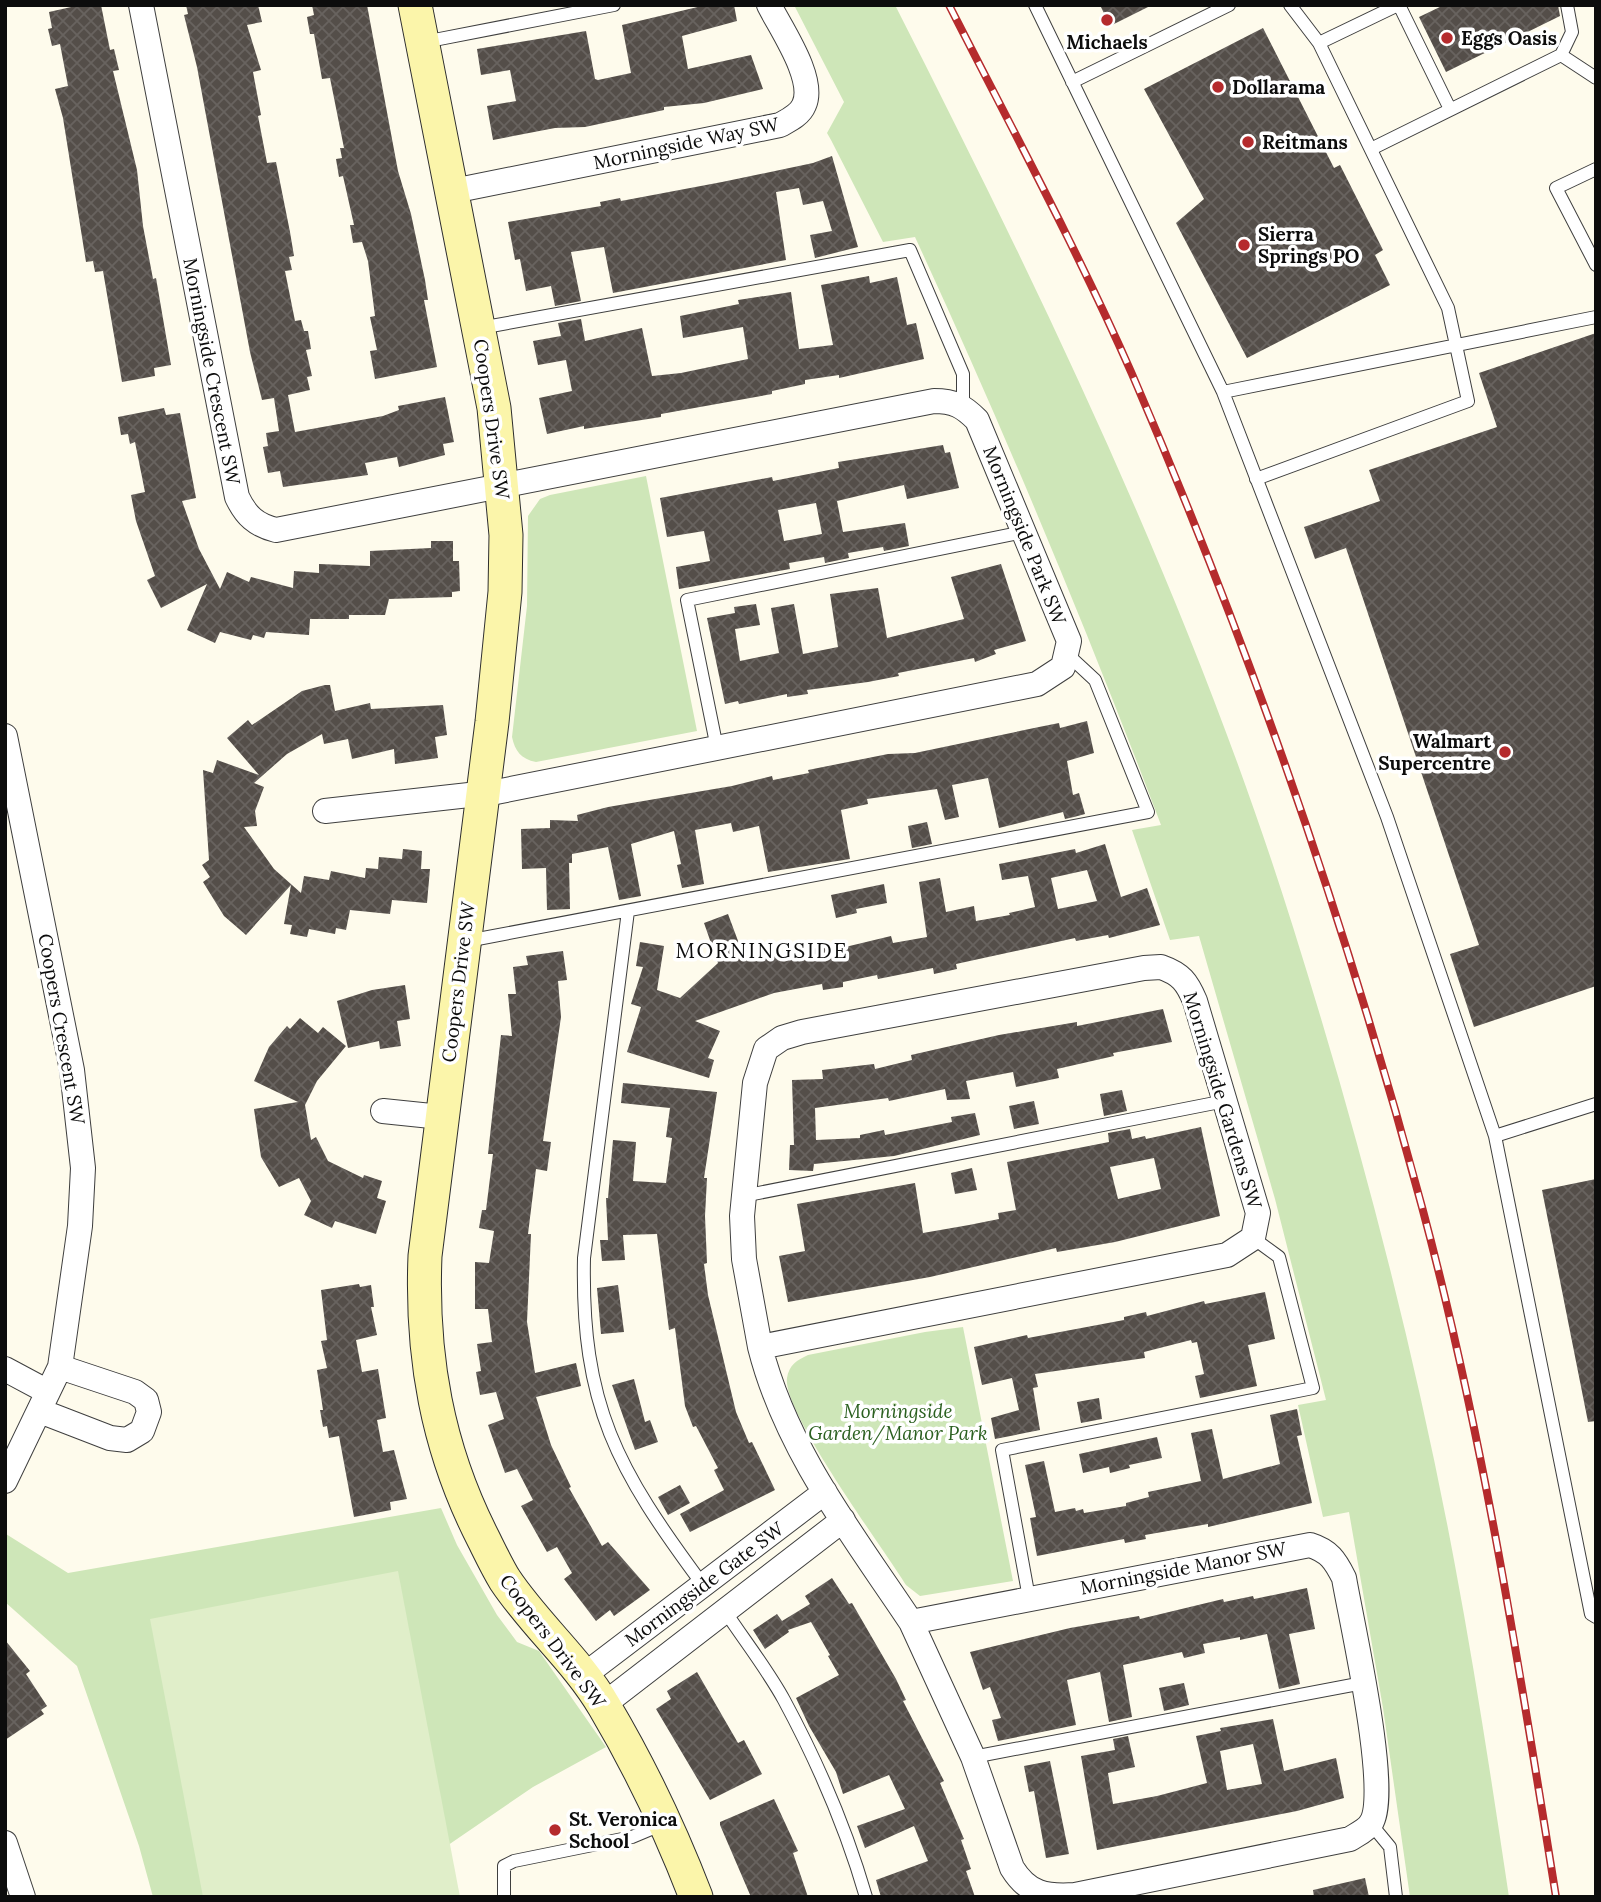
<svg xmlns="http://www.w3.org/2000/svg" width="1601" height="1902" font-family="Lora,serif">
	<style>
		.grass { fill: #cee6b8 }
		.pitch { fill: #e0eec9 }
		.building { fill: url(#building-cross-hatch); fill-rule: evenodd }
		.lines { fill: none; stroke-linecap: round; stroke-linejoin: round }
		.lane-casing { stroke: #3f3f3f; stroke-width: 14 }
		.street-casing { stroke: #3f3f3f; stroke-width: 26 }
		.secondary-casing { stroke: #2e2e2e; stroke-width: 35 }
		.lane { stroke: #fff; stroke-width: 12 }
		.street { stroke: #fff; stroke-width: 24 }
		.secondary { stroke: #fbf5aa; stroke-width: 33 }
		.rail-casing { stroke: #b52b2d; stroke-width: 8 }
		.rail { stroke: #fff; stroke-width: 5; stroke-dasharray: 16; stroke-linecap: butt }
		.poi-dot { fill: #b52b2d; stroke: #fff; stroke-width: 2.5 }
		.labels { text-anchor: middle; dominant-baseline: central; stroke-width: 7; stroke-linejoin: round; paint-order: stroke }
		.poi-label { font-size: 19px; font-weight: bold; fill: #0c0c0c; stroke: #fff; text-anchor: start }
		.street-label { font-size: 19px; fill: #0c0c0c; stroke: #fff }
		.park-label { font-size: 19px; font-style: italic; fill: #2b6020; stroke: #fff }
		.neighbourhood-label { font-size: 21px; letter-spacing: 2px; fill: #0c0c0c; stroke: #fff }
	</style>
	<defs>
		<pattern id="building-cross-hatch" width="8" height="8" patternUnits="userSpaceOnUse" patternTransform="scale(1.75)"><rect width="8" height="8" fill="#544e49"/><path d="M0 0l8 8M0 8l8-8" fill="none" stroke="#68635f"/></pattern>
	</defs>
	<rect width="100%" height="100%" fill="#fefbec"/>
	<path class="grass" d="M794,5H895C1047,304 1193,607 1293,927C1358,1134 1414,1346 1454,1560C1475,1671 1492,1784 1509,1897H1410L1383,1708L1349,1512L1323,1517L1298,1405L1326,1400L1275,1199L1199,936L1170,940L1132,830L1161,825C1086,626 1004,430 915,237L883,242L831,140L827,133L844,102Z
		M646,476L697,731L536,762C521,759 515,751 512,737L527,606L528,516L540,499L550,495Z
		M963,1327L1013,1581L920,1596L906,1585C884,1549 782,1412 787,1378C789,1365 797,1360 808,1355L925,1332Z
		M441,1508L457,1545L497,1615L517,1642L539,1651L606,1747L533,1787L438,1852L390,1897H153L139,1846L77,1666L5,1602L6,1534L68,1573Z"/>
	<path class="pitch" d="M398,1571L460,1897H203L150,1619Z"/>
	<path class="building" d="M80,5H101L110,50L114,49L119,70L113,71L137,170L143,226L153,279L156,278L171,365L154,368L155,376L122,382L103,271L95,272L93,261L86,262L63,118L55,89L68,86L60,44L52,46L48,29L52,28L49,12Z
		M186,5H258L262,22L247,25L261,70L253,72L261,115L258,116L267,163L276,162L290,232L294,256L289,257L292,270L285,271L295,321L301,320L304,331H308L311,349L306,350L312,376L307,377L310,390L288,395L295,432L383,416L399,410L398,406L445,397L454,442L443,444L445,455L399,467L397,457L365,463L368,475L283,487L280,471L268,473L263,447L268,446L266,433L279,431L274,398L262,400L250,352L197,67L184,15L188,14Z
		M312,5H367L398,171L411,214L425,280L428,300H424L437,367L375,379L370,351L377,350L370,317L375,316L368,261L362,242L353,243L350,225H354L343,176L339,177L336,159L342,158L340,148H344L330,78L322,79L314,34H310L307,17L314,15Z
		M706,5H734L737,21L682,36L688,69L751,55L763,89L704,103L664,107V110L585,127L555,128L493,140L487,106L516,101L510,70L481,75L477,49L586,31L595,79L598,80L631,73L622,25Z
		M1100,5H1152L1110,26Z
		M1444,5H1558L1560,16L1446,72L1419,17Z
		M1263,28L1334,168L1340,165L1383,250L1375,255L1390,285L1247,358L1176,223L1204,199L1144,89Z
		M832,156L858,247L815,258L810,235L832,231L823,201L803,205L799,188L776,192L786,260L613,293L604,247L571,252L581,301L555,306L551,286L526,291L520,259L515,260L508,222L601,206L600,202L620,198L621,201L722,182L813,163Z
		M869,276L870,283L897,277L907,325L916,323L924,359L839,378V375L805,380V384L772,391V394L661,414V417L584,429V426L547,434L539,398L572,391L566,360L538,365L533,341L561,336L558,323L581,319L585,341L642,328L652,376L681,373L748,359L743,327L683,338L680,316L739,304L738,300L791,292L799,349L833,345L821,285Z
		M1596,333V986L1474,1027L1450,954L1479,945L1346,548L1315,559L1304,527L1380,501L1369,470L1497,427L1479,373Z
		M164,408L166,415L180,413L196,498L182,501L199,549L220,589L227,572L249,582L251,577L293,588L294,571L319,573V564L370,566V551L431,548V541H453V561H459L460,591L452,592V597L389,599L385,615H349V619H310L309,635L266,632L264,638L253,635L251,640L220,632L215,643L187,630L207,584L161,608L147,580L155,576L136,521L131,495L145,492L135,442L130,444L128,434L121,435L118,417Z
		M943,445L945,453L950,452L959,488L907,499L904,485L837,501L843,532L905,523L909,546L884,551L883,547L848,553L849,558L825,563L824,557L789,563L790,569L679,589L676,567L710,561L704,531L667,537L660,498L772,477L773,481L839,468L838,462ZM816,503L822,534L784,541L778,510Z
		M1001,564L1026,641L994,650L996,654L975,662L974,658L898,673L899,676L868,682L807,690L808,694L787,697V694L739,704L738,701L725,704L707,618L735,613L734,607L756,604L760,625L735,629L740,661L779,653L771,608L794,604L803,654L838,647L830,594L878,588L887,638L964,619L951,577Z
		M325,685H330L335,711L370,703L371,709L443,705L447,735L435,737L438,758L395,764L394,749L352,759L348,739L324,744L322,734L287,754L254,783L264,787L255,811L257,826L244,827L274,869L301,893L304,876L329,880L331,871L365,878L366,868L378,869L379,857L402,859L403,849L422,851L421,869H430L427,903L392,900L390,914L350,910L346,930L336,928L335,934L309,929L307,937L290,934L292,925L284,924L291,885L246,935L224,916L203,882L210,877L202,865L209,860L203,770L213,773L217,760L259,775L227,738L248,720L252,725L302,691Z
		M1087,721L1094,753L1067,761L1073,795L1079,793L1085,814L1074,817L1065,819L1063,812L999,828L988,778L952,785L959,817L945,820L937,789L867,799L868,804L841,810L850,859L768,872L759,826L733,832L731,823L695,830L704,884L682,888L677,865L681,864L674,831L631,844L641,896L619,900L608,847L572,854V863H569L570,909L547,910L546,868L522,869L521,829L550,828V820L578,821L577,815L608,807L732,786L772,776L773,780L809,773L808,770L888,754L915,753L1039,727L1059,723L1060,728Z
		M927,822L932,844L912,848L908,826Z
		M1105,844L1121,897L1147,888L1160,925L1109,938L1108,935L1076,941L1075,938L1039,946L956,964L957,969L934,974L933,968L878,979L877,975L843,982V987L823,990L822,984L774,993L695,1021L720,1031L708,1058L714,1060L709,1078L627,1052L641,1007L631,1004L643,967L636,966L640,942L664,946L657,990L680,998L718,963L704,923L728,914L744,957L779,952V956L836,944L837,949L891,936L893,943L927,937L919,882L940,878L946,912L974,906L976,921L1010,915L1009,913L1035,907L1028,876L1002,880L999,864L1075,849L1076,853ZM1087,870L1097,901L1058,909L1051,878Z
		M884,884L887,903L856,909L857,913L836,918L831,895Z
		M563,951L567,980L558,981L561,1017L543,1141L551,1142L547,1171L536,1169L528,1234H531L527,1322L535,1373L576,1363L581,1386L536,1397L551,1445L571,1487L569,1488L602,1546L608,1542L650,1590L614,1616L610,1610L596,1621L564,1579L572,1573L557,1547L547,1552L521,1506L533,1500L517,1469L505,1473L488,1425L504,1419L496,1392L480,1395L476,1372L481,1371L477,1344L492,1342L488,1309H475V1262L489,1263L494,1231L479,1228L482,1210H486L493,1154H488L501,1035L512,1036L508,994H516L513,967L528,965L526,956Z
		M405,985L410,1019L397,1021L401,1046L380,1049L379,1041L348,1048L337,1001L372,990Z
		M1163,1009L1172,1042L1113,1053L1114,1056L1057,1069L1059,1078L1016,1087L1013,1072L966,1081L970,1099L947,1100L945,1089L889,1101L888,1098L815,1108L816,1140L860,1138V1135L884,1130L885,1135L952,1122L951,1117L975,1113L980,1135L894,1156L814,1164L813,1171L789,1170L790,1145H794L792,1080L823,1079L822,1070L874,1064L875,1069L912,1060L911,1055L999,1035L1077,1022V1026Z
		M300,1018L318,1033L323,1027L346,1046L317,1081L305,1105L311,1140L316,1137L328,1161L363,1178L364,1175L382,1181L377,1198L386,1201L376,1234L335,1221L332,1228L304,1215L311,1201L299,1178L279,1187L261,1157L254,1109L298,1102L254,1081L269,1047L287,1026L290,1029Z
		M623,1083L717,1092L704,1178H707L705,1216L707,1263L704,1264L708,1295L736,1412L749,1443L752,1442L775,1490L690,1532L680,1514L724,1490L714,1470L718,1468L696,1426L693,1427L685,1406L675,1328L669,1330L657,1234L623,1235L625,1260L602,1261L600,1240H608L606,1198H608L613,1140L636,1142L633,1181L666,1183L672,1138L666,1137L670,1108L621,1103Z
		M1122,1090L1127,1111L1104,1116L1100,1094Z
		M1034,1101L1039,1124L1014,1129L1009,1106Z
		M1201,1127L1220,1216L1115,1242L1057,1252L1056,1248L930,1277L788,1302L779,1256L805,1251L797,1204L915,1183L923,1233L969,1225L999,1219L998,1213L1016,1210L1007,1162L1109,1142L1108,1133L1130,1129L1132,1139L1145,1136L1146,1139ZM1154,1158L1161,1189L1118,1199L1110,1167Z
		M972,1168L977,1190L955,1194L951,1173Z
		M1596,1179V1421L1588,1422L1542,1190Z
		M359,1284L360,1287L371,1285L374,1307H371L377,1335L356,1340L362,1372L378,1369L386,1418L377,1420L383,1452L394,1450L407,1499L390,1502L391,1510L354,1517L339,1436L329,1438L327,1426L323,1427L320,1410H323L317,1370L327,1368L321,1341L327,1340L321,1290Z
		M618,1285L624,1332L601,1334L597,1288Z
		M1265,1292L1275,1339L1248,1345L1257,1386L1200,1398L1195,1376L1204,1374L1197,1342L1192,1343L1191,1340L1144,1352L1145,1358L1035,1374L1038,1387L1033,1388L1040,1430L995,1439L991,1418L1019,1410L1012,1378L982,1385L974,1347L1027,1335L1028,1338L1124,1320V1317L1146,1312L1147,1316L1204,1301L1205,1304Z
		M634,1379L645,1422L650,1420L658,1442L635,1450L612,1385Z
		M1099,1398L1102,1419L1081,1423L1077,1402Z
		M1297,1409L1302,1435L1297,1436L1312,1503L1208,1527V1524L1145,1535L1146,1539L1125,1543L1124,1539L1037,1556L1030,1518L1036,1517L1025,1465L1044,1461L1055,1512L1075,1508L1076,1511L1083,1509L1084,1513L1126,1506V1503L1149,1497L1148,1492L1201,1481L1191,1433L1212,1429L1223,1479L1280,1464L1270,1415Z
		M1157,1437L1162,1458L1129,1465L1130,1468L1110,1473L1109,1467L1083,1473L1079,1454Z
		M680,1485L690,1503L668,1515L658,1497Z
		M832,1578L849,1604L852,1603L896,1679L906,1700L903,1701L944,1781L940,1783L964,1839L961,1840L971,1869L966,1871L975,1897H881L876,1880L928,1861L914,1826L865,1848L857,1826L905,1809L889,1775L843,1794L836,1772L809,1726L796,1698L839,1675L828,1656L830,1655L811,1622L788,1630L789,1632L765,1649L753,1630L777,1614L782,1621L810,1604L805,1596Z
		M1307,1588L1315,1629L1289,1634L1300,1684L1279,1689L1267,1634L1240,1640V1637L1203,1644L1205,1653L1184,1658L1182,1652L1123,1665L1132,1717L1109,1722L1100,1672L1067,1680L1076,1725L998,1741L992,1720L1001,1718L990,1687L983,1690L970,1652L1070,1628L1139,1616L1140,1619L1223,1599L1224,1602L1253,1596L1254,1599Z
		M5,1640L30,1671L26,1674L47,1706L41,1710L44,1714L5,1740Z
		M697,1672L738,1743L744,1740L762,1774L710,1800L656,1709L671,1699L667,1691Z
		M1184,1683L1189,1705L1164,1711L1159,1688Z
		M1273,1719L1284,1771L1336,1758L1344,1798L1297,1811L1097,1850L1081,1756L1115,1750L1113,1739L1128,1736L1135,1767L1108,1773L1113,1804L1157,1796L1207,1783L1196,1736L1221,1731L1220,1728ZM1253,1744L1262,1784L1227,1790L1220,1751Z
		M1050,1761L1069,1854L1046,1858L1034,1791L1029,1792L1024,1766Z
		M774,1799L798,1851L793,1853L808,1897H751L720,1825V1822Z
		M1365,1878L1369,1897H1314L1313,1890Z"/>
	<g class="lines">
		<defs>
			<path id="lane" d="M1035,5L1223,392L1387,817L1495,1136
				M1290,5L1319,43
				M1399,5L1450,109
				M424,42L614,5
				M1561,55L1596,78
				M1072,82L1229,5
				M1371,149L1561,55L1572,32L1567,5
				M1596,169L1556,188L1596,265
				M480,328L910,250L963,374V406
				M1223,392L1596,317
				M1256,479L1468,401L1448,308L1319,43L1398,5
				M717,748L687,600L1024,532
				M628,911L584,1258C581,1406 617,1469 703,1585
				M467,941L1148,812L1095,680L1068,655
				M1596,1104L1495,1136L1591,1614L1596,1617
				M743,1196L1225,1101
				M1029,1598L1002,1450L1313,1388L1279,1257L1253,1238
				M725,1611C744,1640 767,1669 784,1700C818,1763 846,1828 866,1897
				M973,1757L1363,1683
				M1371,1824L1390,1847L1396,1897
				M504,1897V1866L514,1861L632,1837L663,1824"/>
			<path id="street" d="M141,5L237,497C246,516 256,525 276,530L934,401C954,401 963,406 977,420L1069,641L1063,667L1037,684L496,792L325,811
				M453,191L780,125C789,120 800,115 804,105C816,79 781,29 769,5
				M5,736L72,1070L83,1168L80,1226L60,1367L5,1481
				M1161,967C1181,974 1187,982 1195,1001L1258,1213L1253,1238L1227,1255L760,1347L744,1259L742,1216L755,1083L766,1049L782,1038L802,1032L1144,968Z
				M383,1111L441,1117
				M760,1347C786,1450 853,1535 911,1622
				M5,1369L48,1392
				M40,1411L110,1438L127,1440L142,1431L149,1412L146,1400L135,1392L60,1367
				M1310,1545C1329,1551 1335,1560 1344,1578C1351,1620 1391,1793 1371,1823C1367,1830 1356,1835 1350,1839L1075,1895C1046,1897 1028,1894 1012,1868L973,1757L911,1622Z
				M583,1676L825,1492
				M603,1705L843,1520
				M5,1843L23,1897"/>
			<path id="secondary" d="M415,5L494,408L506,535L505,592L492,722L425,1256C421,1356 437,1448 483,1538C490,1552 497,1567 505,1580C535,1625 577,1660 604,1706C639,1765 671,1832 696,1897"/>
		</defs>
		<use href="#lane" class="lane-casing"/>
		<use href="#street" class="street-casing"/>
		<use href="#secondary" class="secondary-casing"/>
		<use href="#lane" class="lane"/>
		<use href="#street" class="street"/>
		<use href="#secondary" class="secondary"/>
		<defs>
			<path id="rail" d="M949,5C1011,127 1077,249 1132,374C1249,645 1346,923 1422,1207C1483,1434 1519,1666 1556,1897"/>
		</defs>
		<use href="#rail" class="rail-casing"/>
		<use href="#rail" class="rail"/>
	</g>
	<g class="poi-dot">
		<circle cx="1107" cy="20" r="7"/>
		<circle cx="1447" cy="38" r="7"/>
		<circle cx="1218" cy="87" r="7"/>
		<circle cx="1248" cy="142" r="7"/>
		<circle cx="1244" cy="245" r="7"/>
		<circle cx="1505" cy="752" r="7"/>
		<circle cx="555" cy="1830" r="7"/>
	</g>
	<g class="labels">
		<g class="poi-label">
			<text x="1461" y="38">Eggs Oasis</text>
			<text x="1107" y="42" text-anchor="middle">Michaels</text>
			<text x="1232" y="87">Dollarama</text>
			<text x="1262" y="142">Reitmans</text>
			<text x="1258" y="234">Sierra<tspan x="1258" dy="22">Springs PO</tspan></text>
			<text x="1491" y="741" text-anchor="end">Walmart<tspan x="1491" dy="22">Supercentre</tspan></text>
			<text x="569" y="1819">St. Veronica<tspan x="569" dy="22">School</tspan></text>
		</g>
		<g class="street-label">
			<text transform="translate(686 143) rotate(-12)">Morningside Way SW</text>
			<text transform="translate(212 371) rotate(79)">Morningside Crescent SW</text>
			<text transform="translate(492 419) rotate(82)">Coopers Drive SW</text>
			<text transform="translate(1025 535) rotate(68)">Morningside Park SW</text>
			<text transform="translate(458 982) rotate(-83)">Coopers Drive SW</text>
			<text transform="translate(62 1029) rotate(80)">Coopers Crescent SW</text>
			<text transform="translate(1223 1100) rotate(73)">Morningside Gardens SW</text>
			<text transform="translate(1183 1568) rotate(-11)">Morningside Manor SW</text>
			<text transform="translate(704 1584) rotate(-37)">Morningside Gate SW</text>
			<text transform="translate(553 1641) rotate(53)">Coopers Drive SW</text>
		</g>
		<g class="park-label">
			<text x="898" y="1411">Morningside<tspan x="898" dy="22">Garden/Manor Park</tspan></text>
		</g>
		<g class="neighbourhood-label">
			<text x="762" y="950">MORNINGSIDE</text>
		</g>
	</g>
	<rect width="1601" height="1902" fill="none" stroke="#0c0c0c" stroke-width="14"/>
</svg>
